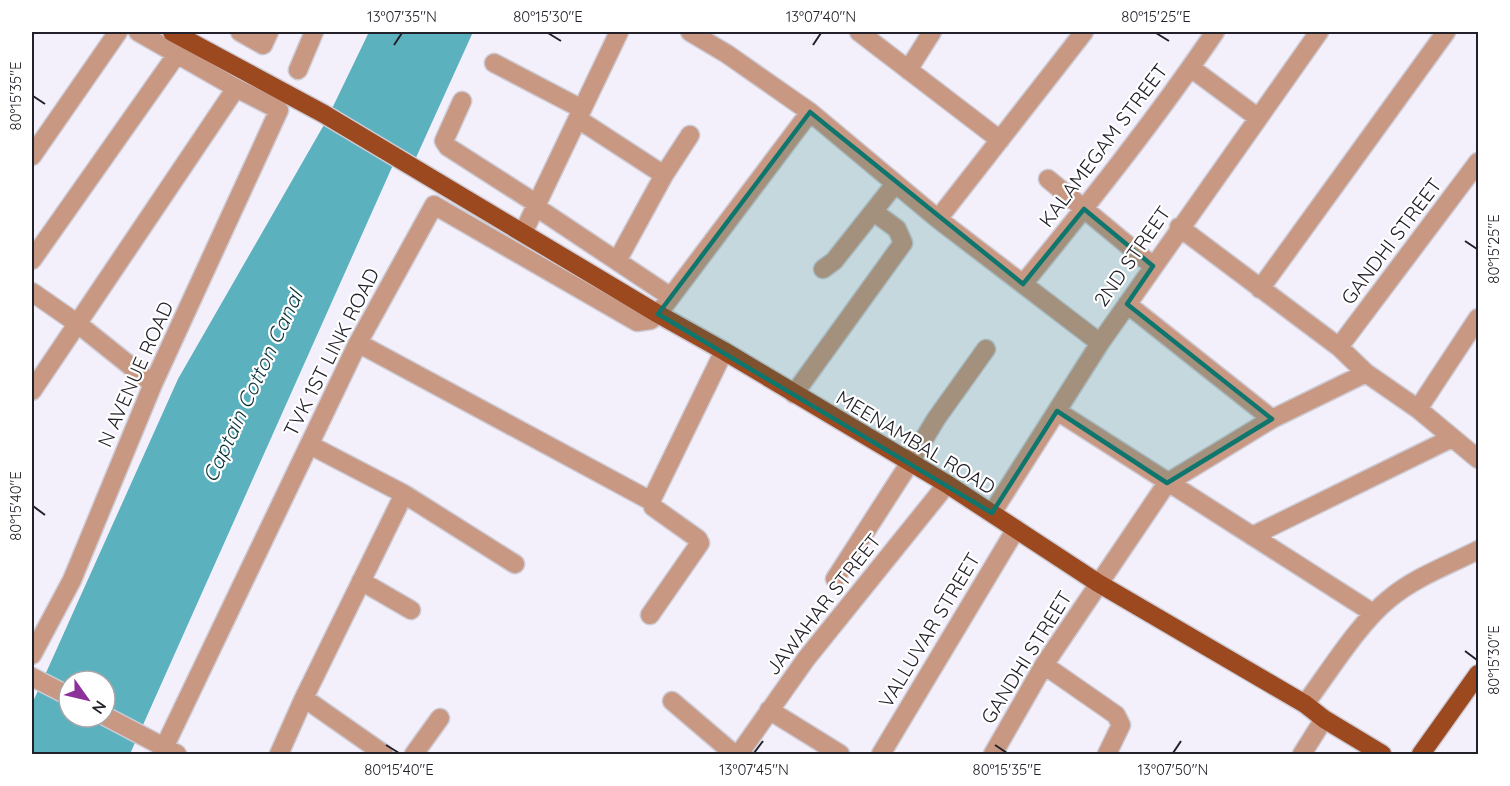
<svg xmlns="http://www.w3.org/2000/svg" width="1510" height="786" font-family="Quicksand,sans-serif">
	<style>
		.water { fill: #5cb1bf; fill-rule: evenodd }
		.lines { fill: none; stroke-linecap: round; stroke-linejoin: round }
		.minor-casing { stroke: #cdcbd5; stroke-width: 21 }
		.major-casing { stroke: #cdcbd5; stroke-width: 21 }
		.minor { stroke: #c89883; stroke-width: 18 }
		.major { stroke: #9c4920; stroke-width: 18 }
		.marked { fill: #0f766e; fill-opacity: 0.2; stroke: #0f766e; stroke-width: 4.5; stroke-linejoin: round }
		.ticks { fill: none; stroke: #222029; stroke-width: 2 }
		.labels { text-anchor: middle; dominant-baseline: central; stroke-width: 4.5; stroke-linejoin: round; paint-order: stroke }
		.street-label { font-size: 20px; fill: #222029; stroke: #fff }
		.water-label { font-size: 21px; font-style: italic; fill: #0b353c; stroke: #fff }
		.neatline { fill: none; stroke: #222029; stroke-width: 2 }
		.ticks-label { font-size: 15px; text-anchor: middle; fill: #222029 }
	</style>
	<rect width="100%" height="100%" fill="#f3f0fb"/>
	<path class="water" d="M369,32H473L414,162L397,156L130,754H32V704L178,379L325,123ZM69,681H105V717H69Z"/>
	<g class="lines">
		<defs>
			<path id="minor" d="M240,32L263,45L269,32
				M690,32L727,54L810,112L938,219L1100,343
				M859,32L1000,140
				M494,63L582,109
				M1191,68L1257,117
				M298,70L314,32
				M908,70L932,32
				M462,101L444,141L448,147L537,204
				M578,119L664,175
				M32,156L118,32
				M1048,179L1153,266
				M536,207L671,297
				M938,219L1084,32
				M1179,227L1339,347L1366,373L1418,409L1478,459
				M523,233L619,32
				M32,260L177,54
				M617,261L664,175L690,135
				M823,269L834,261L895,184
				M1023,284C1090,202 1156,119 1215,32
				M1260,289L1446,32
				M32,292L78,324L153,384
				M1127,304L1272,419
				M358,343L651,501
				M1339,347L1478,162
				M32,391L236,88
				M794,394L903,243L897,229L874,212
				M1418,409L1478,318
				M1057,411L1373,613
				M310,445L404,494L515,564
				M992,513L1100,343L1319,32
				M1252,536L1452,438
				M835,579L909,464L936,419L986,349
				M361,581L411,610
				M650,615L700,543L698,539L653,507L651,501L724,351
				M32,655L72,580L153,384L279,110L236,88L138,32
				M1044,665L1116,715L1121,725L1107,754
				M32,677L69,696
				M304,698L384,754
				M672,701L734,754
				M1305,704C1329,672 1359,623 1389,599C1415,577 1449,565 1478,550
				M769,710L840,754
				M105,716L177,754
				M161,754L358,343L434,205L637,322L651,320L658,314L810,112
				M279,754L304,698L404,494
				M414,754L440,718
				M739,754L806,659L947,484
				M881,754L1016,529
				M993,754L1044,665L1167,483L1272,419L1366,373
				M1302,754L1324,719"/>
			<path id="major" d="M172,32L324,114L658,314L724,351L947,484L1098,583L1305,704L1324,719L1382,754
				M1421,754L1478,674"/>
		</defs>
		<use href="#minor" class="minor-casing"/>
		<use href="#major" class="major-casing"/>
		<use href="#minor" class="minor"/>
		<use href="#major" class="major"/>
	</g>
	<path class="marked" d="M810,112L1023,284L1084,209L1153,266L1127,304L1272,419L1167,483L1057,411L992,513L658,314Z"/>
	<path class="ticks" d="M548,33L561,41M1156,33L1169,41M394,45L402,33M813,45L821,33M33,96L45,104M1465,241L1477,249M33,506L45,515M1465,651L1477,660M386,745L399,753M995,745L1007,753M754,753L763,741M1173,753L1181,741"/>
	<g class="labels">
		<g class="street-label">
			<text transform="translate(1103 145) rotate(-53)">KALAMEGAM STREET</text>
			<text transform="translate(1391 241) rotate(-53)">GANDHI STREET</text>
			<text transform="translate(1132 256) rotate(-55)">2ND STREET</text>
			<text transform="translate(331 352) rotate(-63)">TVK 1ST LINK ROAD</text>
			<text transform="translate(135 374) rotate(-66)">N AVENUE ROAD</text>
			<text transform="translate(916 442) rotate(31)">MEENAMBAL ROAD</text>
			<text transform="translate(823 604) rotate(-52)">JAWAHAR STREET</text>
			<text transform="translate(929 630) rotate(-59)">VALLUVAR STREET</text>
			<text transform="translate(1026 657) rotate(-58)">GANDHI STREET</text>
		</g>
		<g class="water-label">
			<text transform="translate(252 386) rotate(-65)">Captain Cotton Canal</text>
		</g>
	</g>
	<rect width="1510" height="786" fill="none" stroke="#ffffff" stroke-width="66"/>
	<g transform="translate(87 699) rotate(124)"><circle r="28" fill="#ffffff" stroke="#a7a6a9" stroke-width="1.5"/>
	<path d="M0-4.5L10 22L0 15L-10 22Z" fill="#8c309a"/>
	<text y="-9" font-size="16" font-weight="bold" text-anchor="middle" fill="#222029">N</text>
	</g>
	<rect x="33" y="33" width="1444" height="720" class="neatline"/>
	<g class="ticks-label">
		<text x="402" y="22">13°07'35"N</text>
		<text x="548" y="22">80°15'30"E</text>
		<text x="821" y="22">13°07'40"N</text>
		<text x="1156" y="22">80°15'25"E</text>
		<text transform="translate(16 96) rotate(-90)" y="5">80°15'35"E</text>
		<text transform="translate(1494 249) rotate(-90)" y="5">80°15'25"E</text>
		<text transform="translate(16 506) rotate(-90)" y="5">80°15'40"E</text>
		<text transform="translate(1494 660) rotate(-90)" y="5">80°15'30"E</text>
		<text x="399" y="775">80°15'40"E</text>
		<text x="754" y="775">13°07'45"N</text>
		<text x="1007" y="775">80°15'35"E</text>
		<text x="1173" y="775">13°07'50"N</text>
	</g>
</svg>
